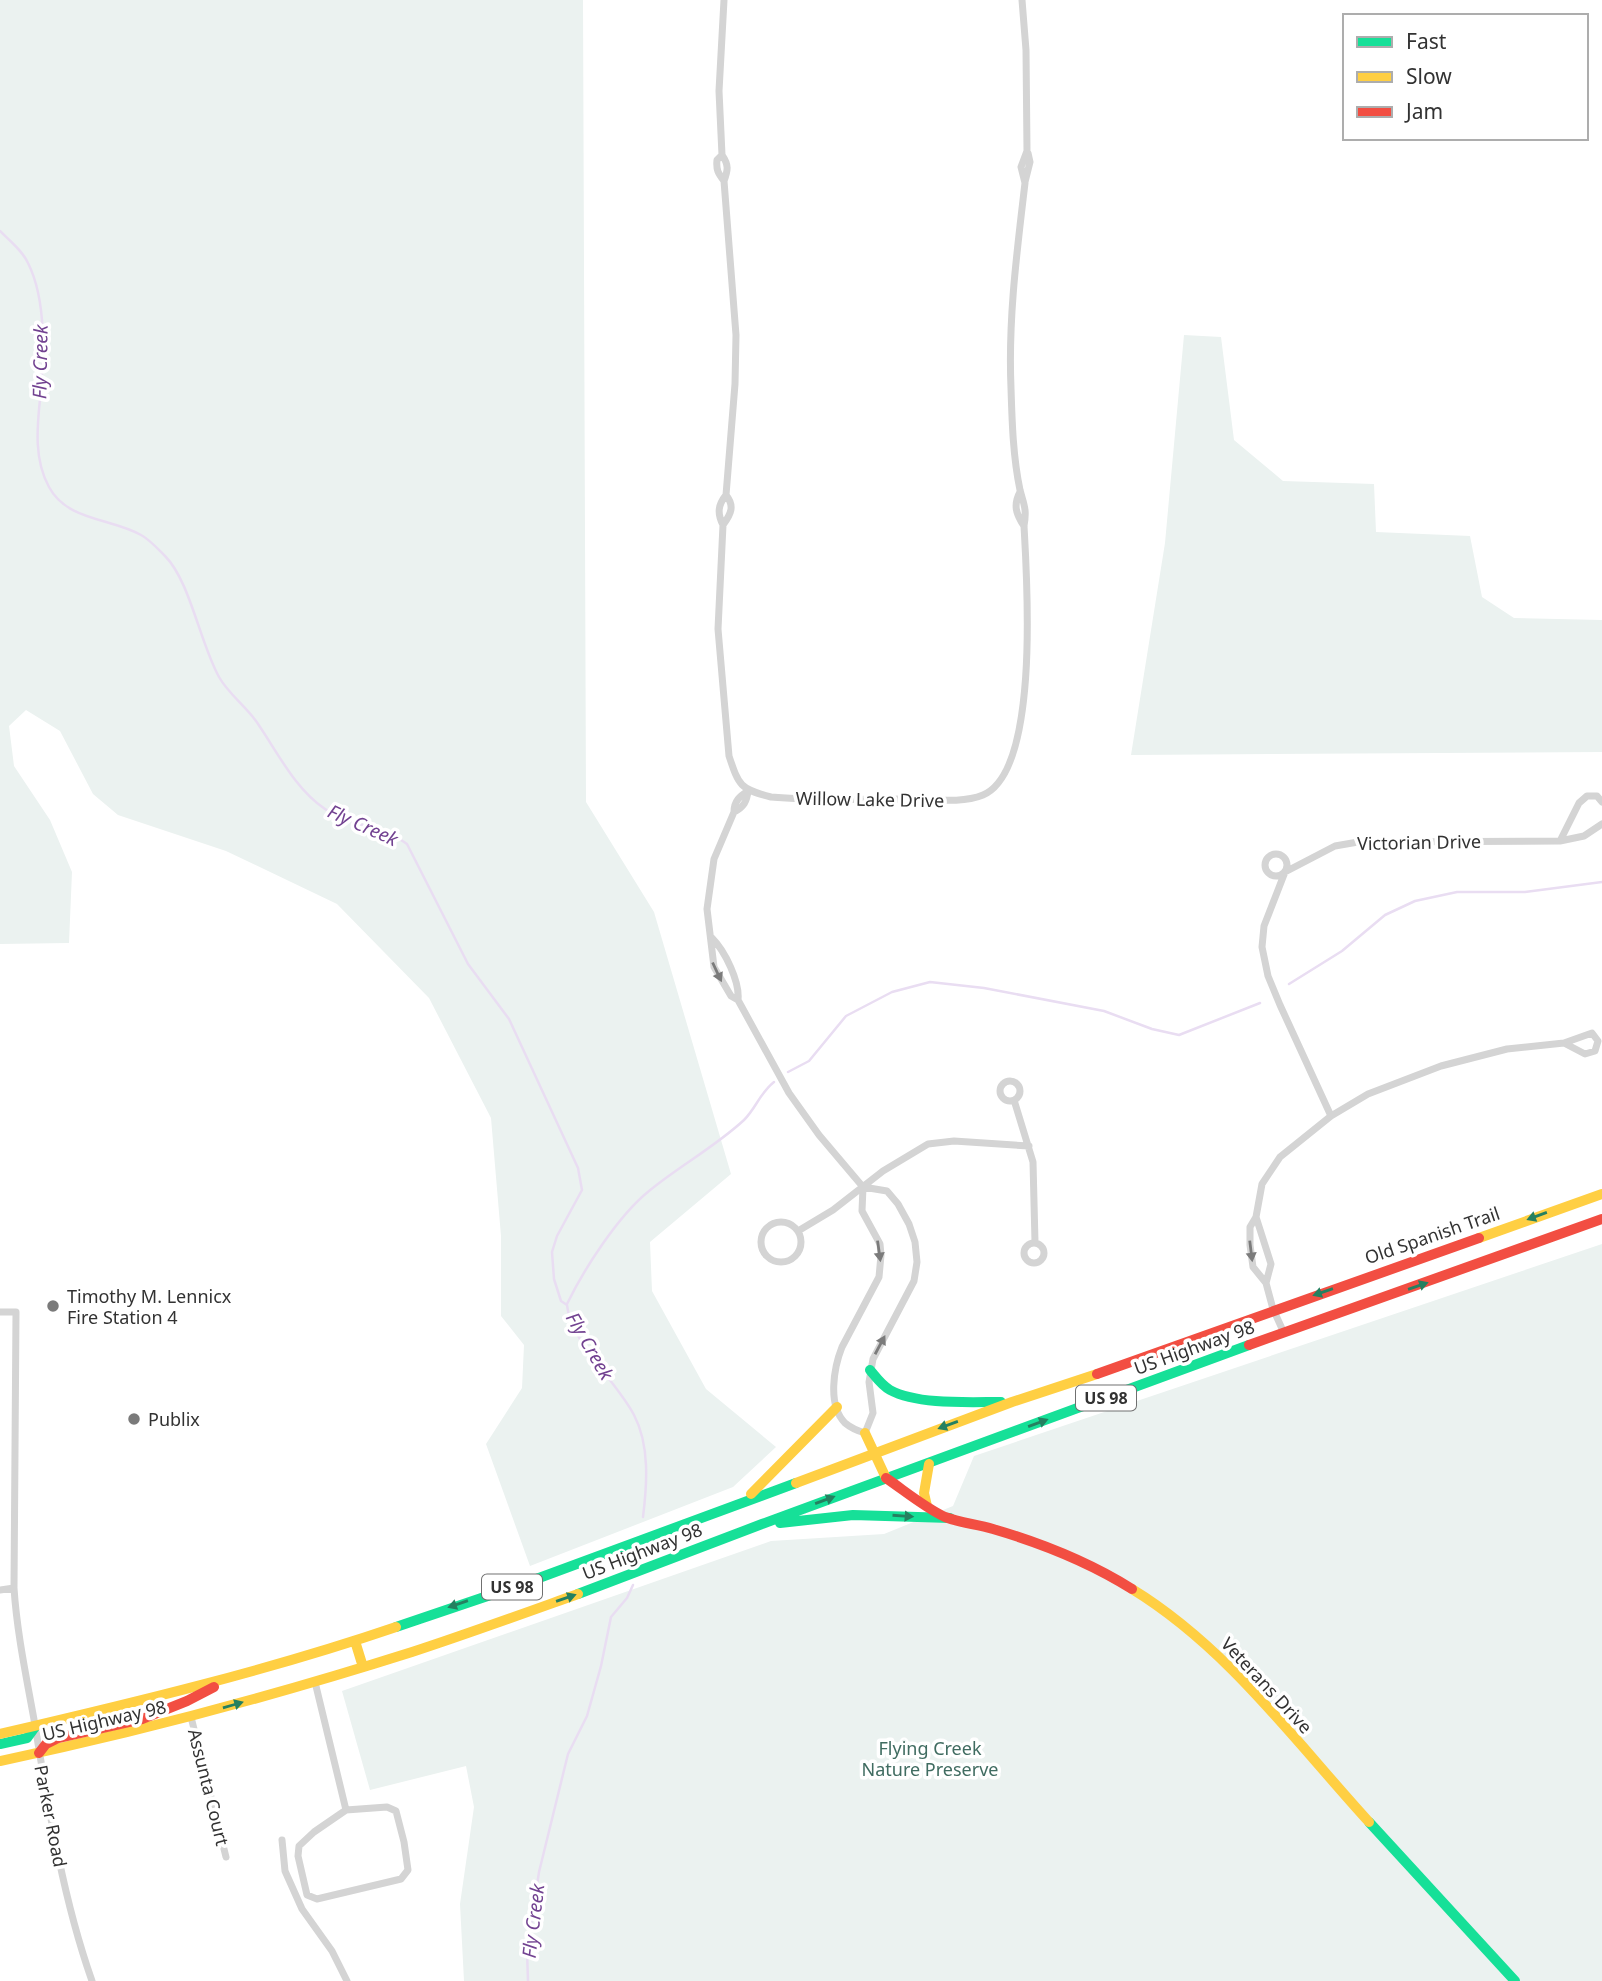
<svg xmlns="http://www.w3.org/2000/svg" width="1602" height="1981" font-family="'Noto Sans',sans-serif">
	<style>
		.green { fill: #ebf2f0 }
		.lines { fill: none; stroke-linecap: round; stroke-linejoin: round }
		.stream { stroke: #e9ddf2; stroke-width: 2.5 }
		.street { stroke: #d4d4d4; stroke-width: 7 }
		.fast { stroke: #16e098; stroke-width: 10 }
		.slow { stroke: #ffcf43; stroke-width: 10 }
		.jam { stroke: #f24e42; stroke-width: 10 }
		.oneway { fill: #7b7b7b }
		.oneway2 { fill: #258060 }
		.poi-dot { fill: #7a7a7a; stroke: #fff; stroke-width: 2.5 }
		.labels { text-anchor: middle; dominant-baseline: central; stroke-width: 7; stroke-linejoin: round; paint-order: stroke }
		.shield { fill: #fff; stroke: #707070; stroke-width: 2 }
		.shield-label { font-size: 16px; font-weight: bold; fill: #323232 }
		.street-label { font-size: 18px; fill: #323232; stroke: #fff }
		.poi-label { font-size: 18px; fill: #323232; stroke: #fff; text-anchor: start }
		.park-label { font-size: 18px; fill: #406c61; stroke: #fff }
		.water-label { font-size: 19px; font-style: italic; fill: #724291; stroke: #fff }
	</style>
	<rect width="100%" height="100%" fill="#fff"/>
	<path class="green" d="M0,0H583L586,802L654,912L731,1174L650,1242L652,1291L706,1389L776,1447L733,1487L530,1566L486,1444L522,1388L524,1345L501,1316V1236L491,1118L429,998L337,904L226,851L118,815L93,794L60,731L26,710L9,726L14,766L50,820L72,872L69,943L0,944Z
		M1184,335L1221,337L1234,440L1283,481L1374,484L1376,532L1470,536L1482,597L1514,618L1602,620V752L1131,755L1165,543Z
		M1602,1244V1981H464L460,1904L474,1807L466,1766L370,1790L342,1691L771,1541L884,1534L953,1506L974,1456Z"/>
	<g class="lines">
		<path class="stream" d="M0,231C10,241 22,250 28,263C47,301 44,358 40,399C37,428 34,460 49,487C67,521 111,518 141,535C149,539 158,549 165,556C190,581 200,643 219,677C228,693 245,706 256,721C277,751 294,788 325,809C350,826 383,826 407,844L468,964L509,1019L578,1168L582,1190L557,1236L552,1252L554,1279L561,1301L567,1305C570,1341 617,1382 634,1415C650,1445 647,1485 643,1517
			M1289,984L1342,951L1385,915L1415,901L1457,892H1525L1602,882
			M788,1072L809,1061L846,1016L892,992L930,982L984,988L1104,1011L1152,1029L1179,1035L1260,1003
			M567,1304C584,1269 618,1216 649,1191C679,1166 715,1147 744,1120C756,1108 760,1093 774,1082
			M528,1981L527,1951L539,1872L568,1754L587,1716L601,1666L611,1617L627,1598L633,1585"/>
		<path class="street" d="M724,0L719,91L722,155C729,165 728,170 724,181L736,335L735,384L726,495C735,506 731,514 723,525L718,629L729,756C739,786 740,789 771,797C816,801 863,799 909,799C932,799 961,804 983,795C1040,771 1027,580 1024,526C1027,509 1024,505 1020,490C1013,457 1012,421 1011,388C1008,319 1017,251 1025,183L1021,167L1027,151L1026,50L1022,0
			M722,155L717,160C716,170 718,173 724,181
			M1025,182L1030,162L1028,153
			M1020,492C1013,505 1016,514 1024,526
			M723,525C717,513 718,505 726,495
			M748,791C740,796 734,801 734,812L714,859L707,909L714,967L731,996L738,1000L789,1093L819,1135L863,1187L862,1211L880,1244L881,1255L879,1277L842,1347C834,1367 827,1405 845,1423C851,1428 858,1431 865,1433L873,1413L869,1382L873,1359L914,1281L917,1262L915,1242L909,1224L898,1204L887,1191L863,1187
			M1602,802L1597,796H1587L1579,803L1560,841L1584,836L1602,824
			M734,812C744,807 747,801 748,791
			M1265 865a11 11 0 1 1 22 0a11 11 0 1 1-22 0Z
			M712,938C725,951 740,982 738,1000
			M1592,1033L1598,1041L1595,1051L1585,1054L1564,1043Z
			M1000 1091a10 10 0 1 1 20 0a10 10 0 1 1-20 0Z
			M1014,1100L1033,1162L1035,1242
			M1331,1116L1280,1005L1268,976L1262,947L1264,926L1285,872L1335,846L1358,842L1560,841
			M1256,1217L1271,1264L1266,1283L1273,1309L1284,1333
			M761 1242a20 20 0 1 1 40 0a20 20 0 1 1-40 0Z
			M798,1231L833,1210L883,1171L928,1144L954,1141L1029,1146
			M1024 1253a10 10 0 1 1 20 0a10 10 0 1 1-20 0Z
			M1266,1283L1253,1267L1250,1245V1227L1256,1217L1262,1184L1280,1157L1331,1116L1368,1094L1441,1066L1507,1049L1564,1043
			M0,1312H16L14,1588C17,1634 27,1680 35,1725C49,1811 63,1899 92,1981
			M0,1590L14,1588
			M315,1682L346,1810
			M191,1717L226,1857
			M387,1807L396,1811L404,1842L408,1870L401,1879L317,1899L307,1895L298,1856L299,1846L314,1832L346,1810Z
			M282,1840L285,1871L302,1909L332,1951L347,1981"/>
		<path class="fast" d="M870,1370C876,1377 881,1385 890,1390C918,1405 969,1402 1001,1402
			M780,1523L853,1515L950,1518
			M578,1594L762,1524L1249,1345
			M396,1627L520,1585L796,1483
			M0,1744L27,1738L35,1727
			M1369,1822L1515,1981"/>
		<path class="slow" d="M1479,1238L1602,1194
			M865,1433L886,1478
			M796,1483L1012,1402L1097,1374
			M751,1494L837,1407
			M927,1506L924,1493L929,1464
			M1132,1589C1227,1647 1295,1741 1369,1822
			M355,1641L363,1667
			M0,1734C133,1703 267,1671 396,1627
			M0,1761C139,1732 276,1695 412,1652C467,1634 522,1614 578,1594"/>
		<path class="jam" d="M1249,1345L1602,1219
			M1097,1374L1479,1238
			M886,1478C905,1491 924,1507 945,1517C960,1523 977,1524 993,1529C1041,1543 1089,1562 1132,1589
			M39,1753L46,1744L58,1738L142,1719L187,1701L214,1687"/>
	</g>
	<defs><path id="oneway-solid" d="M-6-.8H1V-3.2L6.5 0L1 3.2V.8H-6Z" transform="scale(1.75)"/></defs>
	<g class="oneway">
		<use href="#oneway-solid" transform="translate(717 972) rotate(65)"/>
		<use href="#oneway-solid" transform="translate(879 1251) rotate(82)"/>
		<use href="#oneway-solid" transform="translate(1251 1251) rotate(83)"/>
		<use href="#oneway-solid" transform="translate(880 1345) rotate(-62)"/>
	</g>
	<g class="oneway2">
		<use href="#oneway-solid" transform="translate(1537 1216) rotate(160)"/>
		<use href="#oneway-solid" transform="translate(1418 1286) rotate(-19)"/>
		<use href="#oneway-solid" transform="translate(1323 1292) rotate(161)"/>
		<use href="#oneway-solid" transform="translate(1038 1423) rotate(-20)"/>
		<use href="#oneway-solid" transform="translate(948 1425) rotate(160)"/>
		<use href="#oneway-solid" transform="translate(825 1500) rotate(-20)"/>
		<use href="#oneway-solid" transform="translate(903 1516) rotate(4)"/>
		<use href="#oneway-solid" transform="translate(566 1598) rotate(-19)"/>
		<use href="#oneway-solid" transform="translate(458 1604) rotate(161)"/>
		<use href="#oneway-solid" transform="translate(233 1705) rotate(-16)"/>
	</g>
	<g class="poi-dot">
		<circle cx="53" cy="1306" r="7"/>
		<circle cx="134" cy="1419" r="7"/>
	</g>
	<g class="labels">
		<g class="shield">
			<rect x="1076" y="1385.5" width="60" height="25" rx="5"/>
			<rect x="482" y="1574.5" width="60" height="25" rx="5"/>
		</g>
		<g class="shield-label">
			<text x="1106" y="1398">US 98</text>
			<text x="512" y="1587">US 98</text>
		</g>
		<g class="street-label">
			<text transform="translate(870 799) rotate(1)">Willow Lake Drive</text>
			<text transform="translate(1419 842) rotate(-1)">Victorian Drive</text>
			<text transform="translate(1432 1235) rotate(-19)">Old Spanish Trail</text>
			<text transform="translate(1194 1347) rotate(-20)">US Highway 98</text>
			<text transform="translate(642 1551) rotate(-21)">US Highway 98</text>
			<text transform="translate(1267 1685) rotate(47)">Veterans Drive</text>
			<text transform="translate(104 1720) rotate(-13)">US Highway 98</text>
			<text transform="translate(209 1787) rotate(76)">Assunta Court</text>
			<text transform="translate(51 1816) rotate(79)">Parker Road</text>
		</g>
		<g class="poi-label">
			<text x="67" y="1296">Timothy M. Lennicx<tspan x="67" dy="21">Fire Station 4</tspan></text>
			<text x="148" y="1419">Publix</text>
		</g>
		<g class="park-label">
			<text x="930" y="1748">Flying Creek<tspan x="930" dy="21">Nature Preserve</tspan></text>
		</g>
		<g class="water-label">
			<text transform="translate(40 362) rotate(-89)">Fly Creek</text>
			<text transform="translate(363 825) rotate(24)">Fly Creek</text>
			<text transform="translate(590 1346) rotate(60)">Fly Creek</text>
			<text transform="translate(533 1921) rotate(-83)">Fly Creek</text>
		</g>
	</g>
	<rect x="1343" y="14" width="245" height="126" fill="#ffffff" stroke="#adadad" stroke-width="2"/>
	<rect x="1357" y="37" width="35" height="10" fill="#16e098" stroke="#adadad" stroke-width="2"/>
	<text x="1406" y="49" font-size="21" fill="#323232">Fast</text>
	<rect x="1357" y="72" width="35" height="10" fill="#ffcf43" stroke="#adadad" stroke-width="2"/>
	<text x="1406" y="84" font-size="21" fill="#323232">Slow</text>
	<rect x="1357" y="107" width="35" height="10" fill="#f24e42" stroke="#adadad" stroke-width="2"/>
	<text x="1406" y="119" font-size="21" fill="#323232">Jam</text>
</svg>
